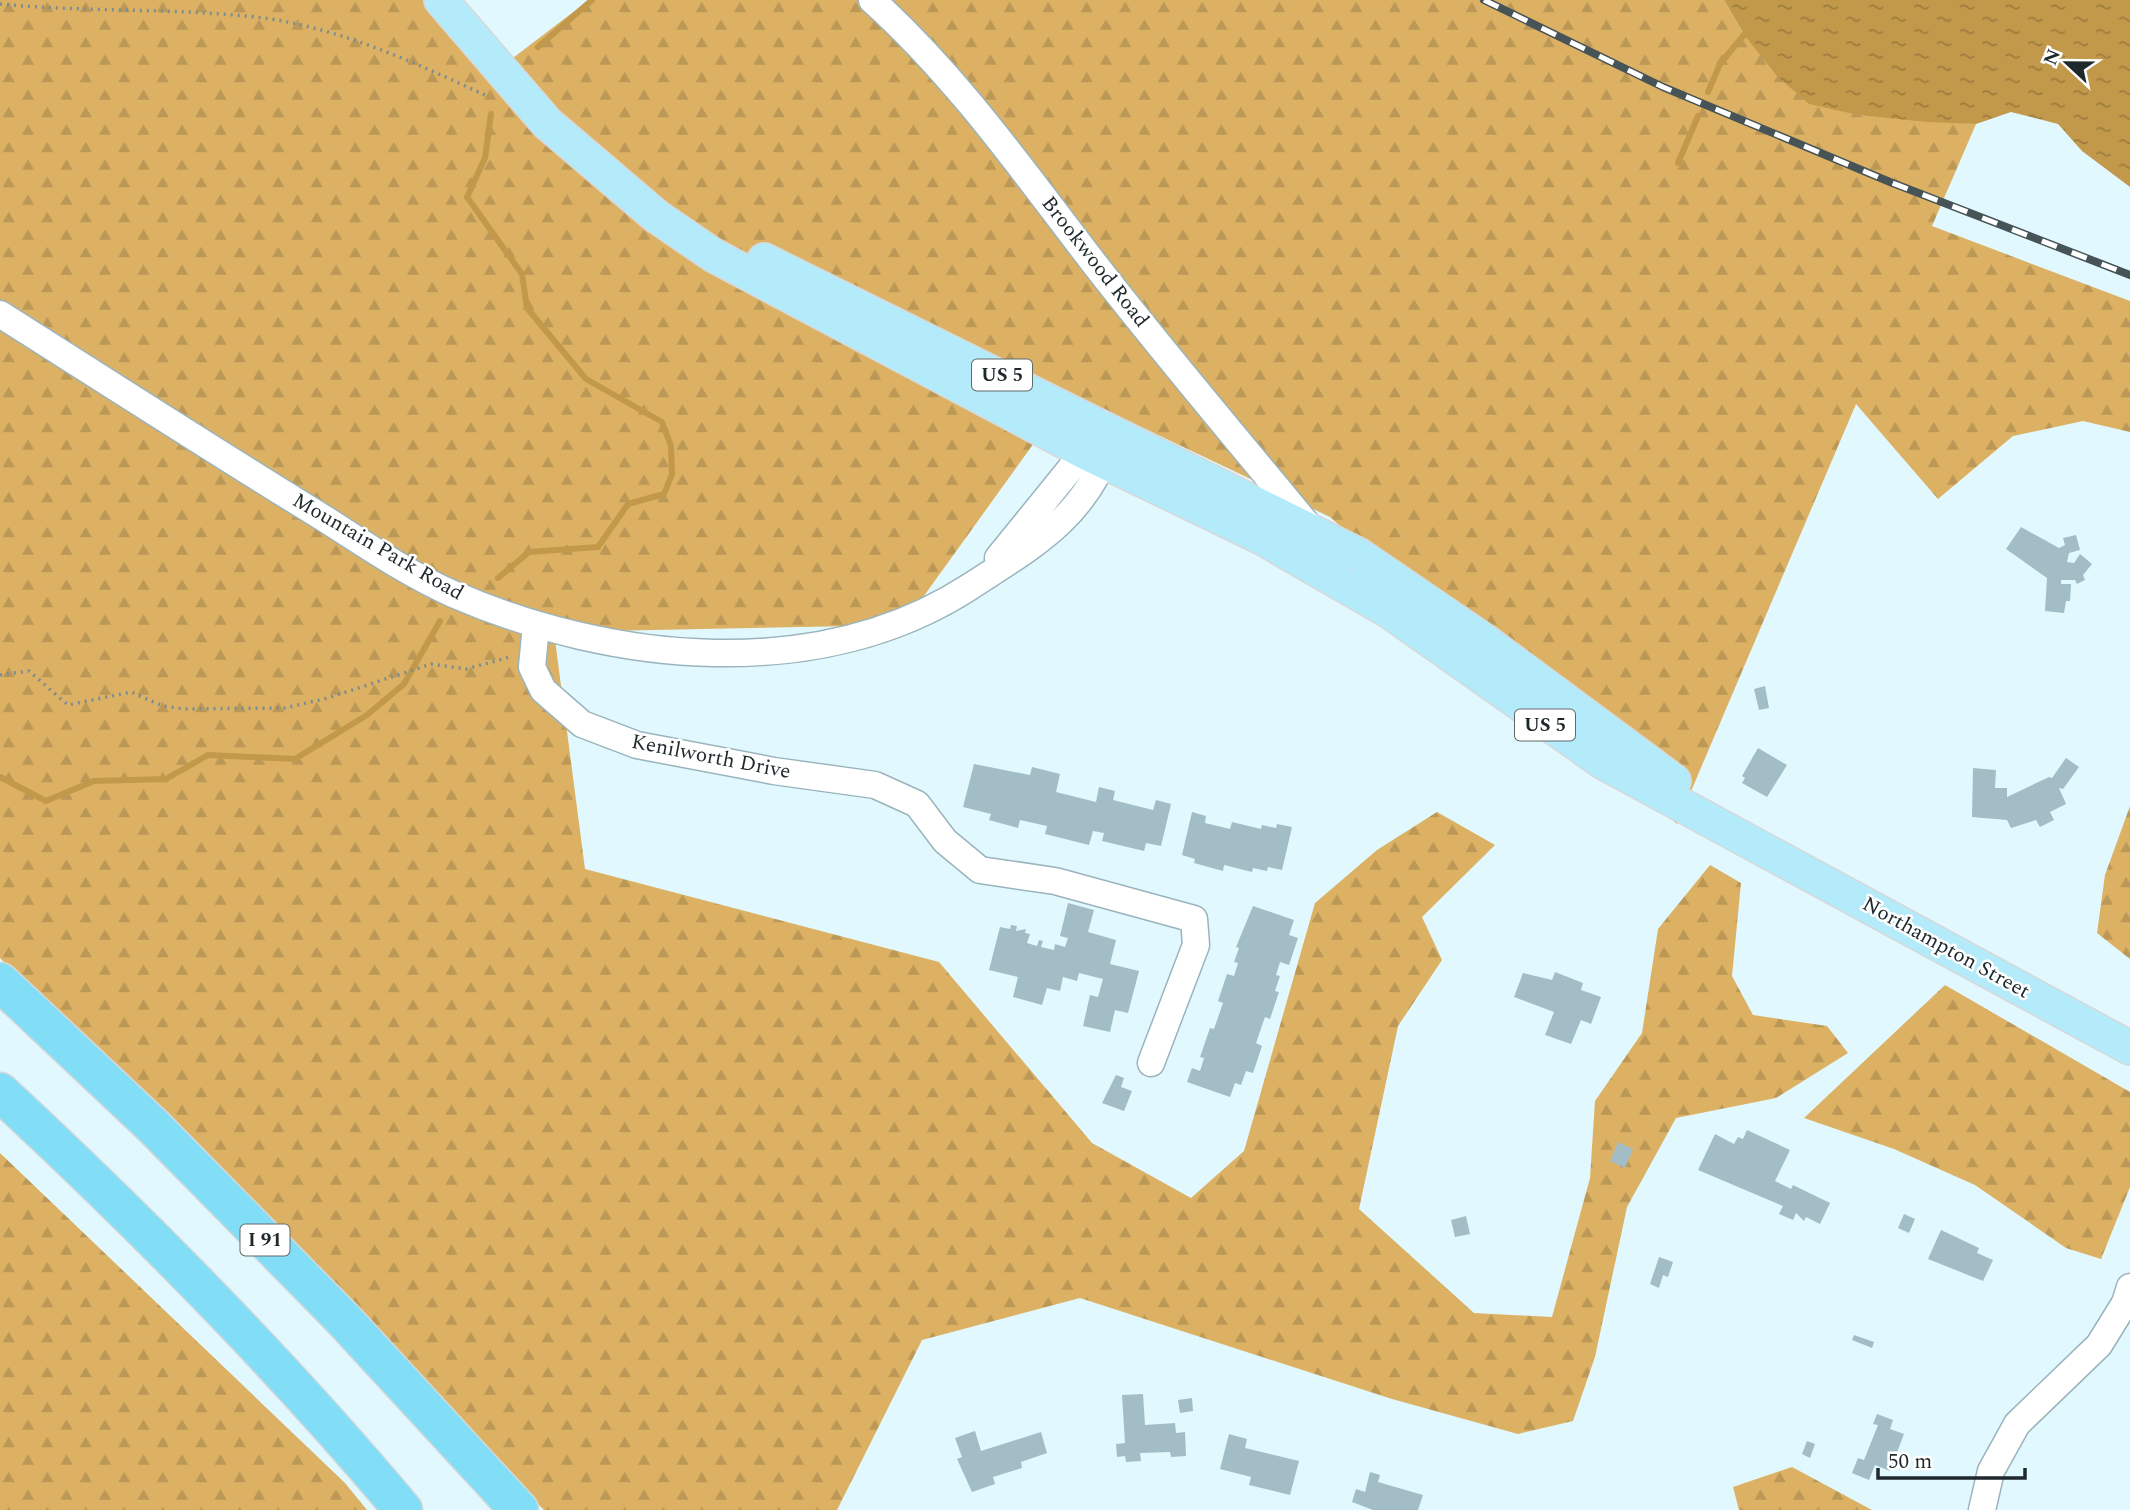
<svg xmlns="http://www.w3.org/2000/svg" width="2130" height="1510" font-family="Spectral,serif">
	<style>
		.forest { fill: url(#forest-firs) }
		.water { fill: url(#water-ripples) }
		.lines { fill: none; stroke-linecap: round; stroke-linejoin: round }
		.stream { stroke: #c2984a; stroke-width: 6 }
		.building { fill: #a2bdc6 }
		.minor-casing { stroke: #9ab4bd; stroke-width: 29 }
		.major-casing { stroke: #d6d8d9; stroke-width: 36 }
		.highway-casing { stroke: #d6d8d9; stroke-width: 41 }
		.path { stroke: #7c8d91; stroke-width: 3.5; stroke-dasharray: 2 5; stroke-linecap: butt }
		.minor { stroke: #fff; stroke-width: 26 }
		.major { stroke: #b4ebfa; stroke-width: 33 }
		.highway { stroke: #82def7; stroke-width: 38 }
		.rail-casing { stroke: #465357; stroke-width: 8 }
		.rail { stroke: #fff; stroke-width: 5; stroke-dasharray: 16; stroke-linecap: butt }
		.labels { text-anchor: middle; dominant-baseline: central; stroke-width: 5; stroke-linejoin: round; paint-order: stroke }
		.shield { fill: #fff; stroke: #62696b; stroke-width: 2 }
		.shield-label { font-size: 19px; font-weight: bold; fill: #1e292c }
		.street-label { font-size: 21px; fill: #1e292c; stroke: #fff }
	</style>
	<defs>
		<pattern id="forest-firs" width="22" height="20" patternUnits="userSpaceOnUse" patternTransform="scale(1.75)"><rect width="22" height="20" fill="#dcb163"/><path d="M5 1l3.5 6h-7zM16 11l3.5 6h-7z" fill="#bc9856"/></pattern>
		<pattern id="water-ripples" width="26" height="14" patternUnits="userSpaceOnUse" patternTransform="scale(1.75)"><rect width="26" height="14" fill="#c2984a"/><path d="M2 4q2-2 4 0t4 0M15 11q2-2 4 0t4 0" fill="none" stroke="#9d7c3e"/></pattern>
	</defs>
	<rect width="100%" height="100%" fill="#e1f8fe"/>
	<path class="forest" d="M0,0H458L509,61L589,0H1724L1745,36L1858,115L1976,124L1932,226L2130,301V432L2083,421L2013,436L1938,499L1856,404L1677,824L1330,517L1070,393L903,625L554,632L585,869L939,962L1092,1143L1191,1198L1244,1151L1315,903L1377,850L1437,812L1495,845L1422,917L1442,960L1398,1026L1359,1209L1474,1313L1552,1317L1590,1178L1595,1101L1642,1033L1658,929L1710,865L1741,883L1732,976L1753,1015L1827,1026L1848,1053L1776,1098L1676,1118L1627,1207L1595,1357L1573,1421L1518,1434L1392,1399L1080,1298L922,1340L837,1510H544L0,958Z
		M2130,806V959L2097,933L2105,875Z
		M1945,985L2130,1092V1187L2101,1259L2066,1248L1975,1185L1894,1149L1804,1118Z
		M0,1153L345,1483L367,1510H0Z
		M1792,1467L1872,1510H1739L1733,1487Z"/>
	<path class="water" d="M1724,0H2130V187L2082,151L2058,124L2011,112L1976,124L1927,122L1858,115L1809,104L1778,77L1745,36Z"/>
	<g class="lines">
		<path class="stream" d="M538,47L592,0
			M1708,92L1720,64L1748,30
			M491,114L485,158L467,197L522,274L527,308L586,379L662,422L671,446L672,474L664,494L628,504L598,547L529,552L498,578
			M1678,163L1698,116
			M0,777L46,801L94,781L166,779L208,755L295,759L367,715L404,684L440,621"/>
	</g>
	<path class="building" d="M2021,527L2059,548L2065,545L2063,538L2076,535L2080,550L2069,553L2067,562L2074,563L2080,554L2092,564L2083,575L2085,580L2077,584L2075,580H2061V584H2071L2070,601H2066L2064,613L2045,611L2047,578L2006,549Z
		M1765,686L1769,708L1759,710L1754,689Z
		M1758,748L1787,765L1767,797L1742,783L1745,778L1742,776Z
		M2066,758L2079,767L2063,789L2059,788L2066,804L2050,812L2054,820L2040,827L2036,820L2011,828L2007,820L1972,817L1973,768L1996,770L1995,788H2007V797L2049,777L2052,778Z
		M974,764L1030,775L1032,767L1060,774L1056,792L1096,802L1099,787L1115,791L1113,800L1153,810L1156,800L1171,804L1161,846L1146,843L1144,851L1102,841L1104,833L1093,831L1089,845L1045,834L1047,826L1020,820L1018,828L989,820L991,814L963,807Z
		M1192,812L1206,816L1205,823L1230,829L1232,822L1261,829L1262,825L1276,828L1277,824L1292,827L1282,870L1268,867L1267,871L1253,868L1252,872L1224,865L1223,871L1194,863L1195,859L1182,855Z
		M1068,903L1094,910L1088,932L1116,940L1110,964L1139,971L1128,1013L1115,1010L1110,1032L1083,1026L1090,995L1098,997L1103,979L1079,973L1077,981L1063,977L1060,991L1047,988L1042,1005L1013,997L1018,977L989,970L1000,927L1010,929L1011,925L1017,926L1016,931L1026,929L1025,933L1030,934L1027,943L1037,946L1039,940L1043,941L1041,947L1054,950L1055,944L1065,947L1068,938L1060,936Z
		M1253,906L1294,920L1289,935L1298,938L1289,965L1280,962L1276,975L1280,976L1275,991L1279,992L1270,1019L1265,1017L1256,1043L1262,1046L1253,1073L1246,1071L1241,1085L1235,1083L1230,1097L1187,1082L1192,1068L1200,1071L1204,1058L1200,1057L1210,1028L1214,1029L1223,1003L1218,1001L1227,974L1234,976L1238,963L1234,962L1239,948L1236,947Z
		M1555,972L1583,983L1581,990L1601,997L1591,1024L1581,1020L1571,1044L1545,1035L1554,1012L1514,997L1523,973L1552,980Z
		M1116,1075L1124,1078L1121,1087L1132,1091L1124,1111L1102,1103Z
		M1747,1130L1790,1150L1775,1181L1791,1189L1793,1185L1830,1203L1820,1224L1806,1217L1804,1221L1796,1213L1793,1220L1779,1214L1783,1206L1698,1170L1715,1134L1734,1144L1738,1137L1743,1139Z
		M1618,1142L1633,1149L1625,1168L1610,1161Z
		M1904,1214L1915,1219L1909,1233L1898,1228Z
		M1466,1216L1470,1234L1455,1237L1451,1220Z
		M1941,1230L1979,1248L1977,1253L1993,1260L1983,1281L1928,1259Z
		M1659,1257L1673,1262L1668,1277L1663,1275L1659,1288L1650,1284Z
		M1854,1335L1874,1342L1872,1348L1852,1340Z
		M1143,1394L1145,1425L1175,1423L1176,1433L1185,1432L1186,1456L1171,1457L1170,1452L1140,1453L1141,1461L1126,1462L1125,1456L1117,1457L1116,1444L1125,1443L1122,1395Z
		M1192,1398L1193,1411L1180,1413L1178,1400Z
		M1877,1414L1893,1420L1890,1429L1904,1434L1890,1471L1875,1465L1869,1480L1852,1473L1858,1458L1864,1460L1878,1425L1873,1424Z
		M975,1431L981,1451L1041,1432L1047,1453L1021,1462L1022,1468L993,1477L995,1484L972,1492L957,1459L962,1457L955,1438Z
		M1229,1434L1247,1439L1245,1448L1299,1461L1290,1495L1249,1485L1251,1477L1220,1469Z
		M1807,1441L1815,1444L1810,1458L1802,1454Z
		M1370,1472L1380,1475L1378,1482L1423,1495L1418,1510H1373L1352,1502L1356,1489L1365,1492Z"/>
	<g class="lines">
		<defs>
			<path id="minor" d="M872,0C957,77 1020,167 1090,258C1161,350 1237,439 1311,529
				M0,314C101,378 202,443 304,506C352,535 401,571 453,594C612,663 819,685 971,586C1034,545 1083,519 1111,444
				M998,558L1084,452L1099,443
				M536,625L532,667L543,690L582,724L637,745L774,771L875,785L917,804L945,841L980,870L1055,881L1194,919L1196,945L1151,1063
				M1982,1510L1991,1471L2017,1424L2099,1345L2125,1303L2130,1287"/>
			<path id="major" d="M441,0L547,123L656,216L713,255L1084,452L1262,538L1390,612L1604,763L2130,1048
				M764,260L1359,555L1485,641L1674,781"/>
			<path id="highway" d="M0,982L153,1126L343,1319L519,1510
				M0,1092C141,1223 279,1362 403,1510"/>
		</defs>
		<use href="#minor" class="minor-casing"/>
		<use href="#major" class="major-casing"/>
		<use href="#highway" class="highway-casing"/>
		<path class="path" d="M0,4C82,12 164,8 245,16C330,23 411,61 487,96
			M0,675L29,671L68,705L131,692L163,706L185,709L285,708L328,698L431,664L466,669L510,657"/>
		<use href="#minor" class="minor"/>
		<use href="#major" class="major"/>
		<use href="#highway" class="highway"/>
		<defs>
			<path id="rail" d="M1484,0L1663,87L1890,182L2130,275"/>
		</defs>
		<use href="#rail" class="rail-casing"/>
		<use href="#rail" class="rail"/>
	</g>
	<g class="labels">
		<g class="shield">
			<rect x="972" y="359.5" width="60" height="31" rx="5"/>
			<rect x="1515" y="709.5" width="60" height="31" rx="5"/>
			<rect x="240.5" y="1224.5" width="49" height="31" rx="5"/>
		</g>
		<g class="shield-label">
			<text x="1002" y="375">US 5</text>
			<text x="1545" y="725">US 5</text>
			<text x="265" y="1240">I 91</text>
		</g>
		<g class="street-label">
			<text transform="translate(1095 262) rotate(52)">Brookwood Road</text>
			<text transform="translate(378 547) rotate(30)">Mountain Park Road</text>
			<text transform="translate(711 757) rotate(11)">Kenilworth Drive</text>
			<text transform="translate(1946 948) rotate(29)">Northampton Street</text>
		</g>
	</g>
	<g transform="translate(2067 63) rotate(292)" stroke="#ffffff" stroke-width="5" paint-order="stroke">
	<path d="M0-5L12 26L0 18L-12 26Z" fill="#1e292c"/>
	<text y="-10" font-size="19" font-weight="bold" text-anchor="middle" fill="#1e292c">N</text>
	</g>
	<path d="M1878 1468v10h147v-10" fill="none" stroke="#1e292c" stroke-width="3.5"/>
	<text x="1888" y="1468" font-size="21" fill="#1e292c" stroke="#ffffff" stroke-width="5" paint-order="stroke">50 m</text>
</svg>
